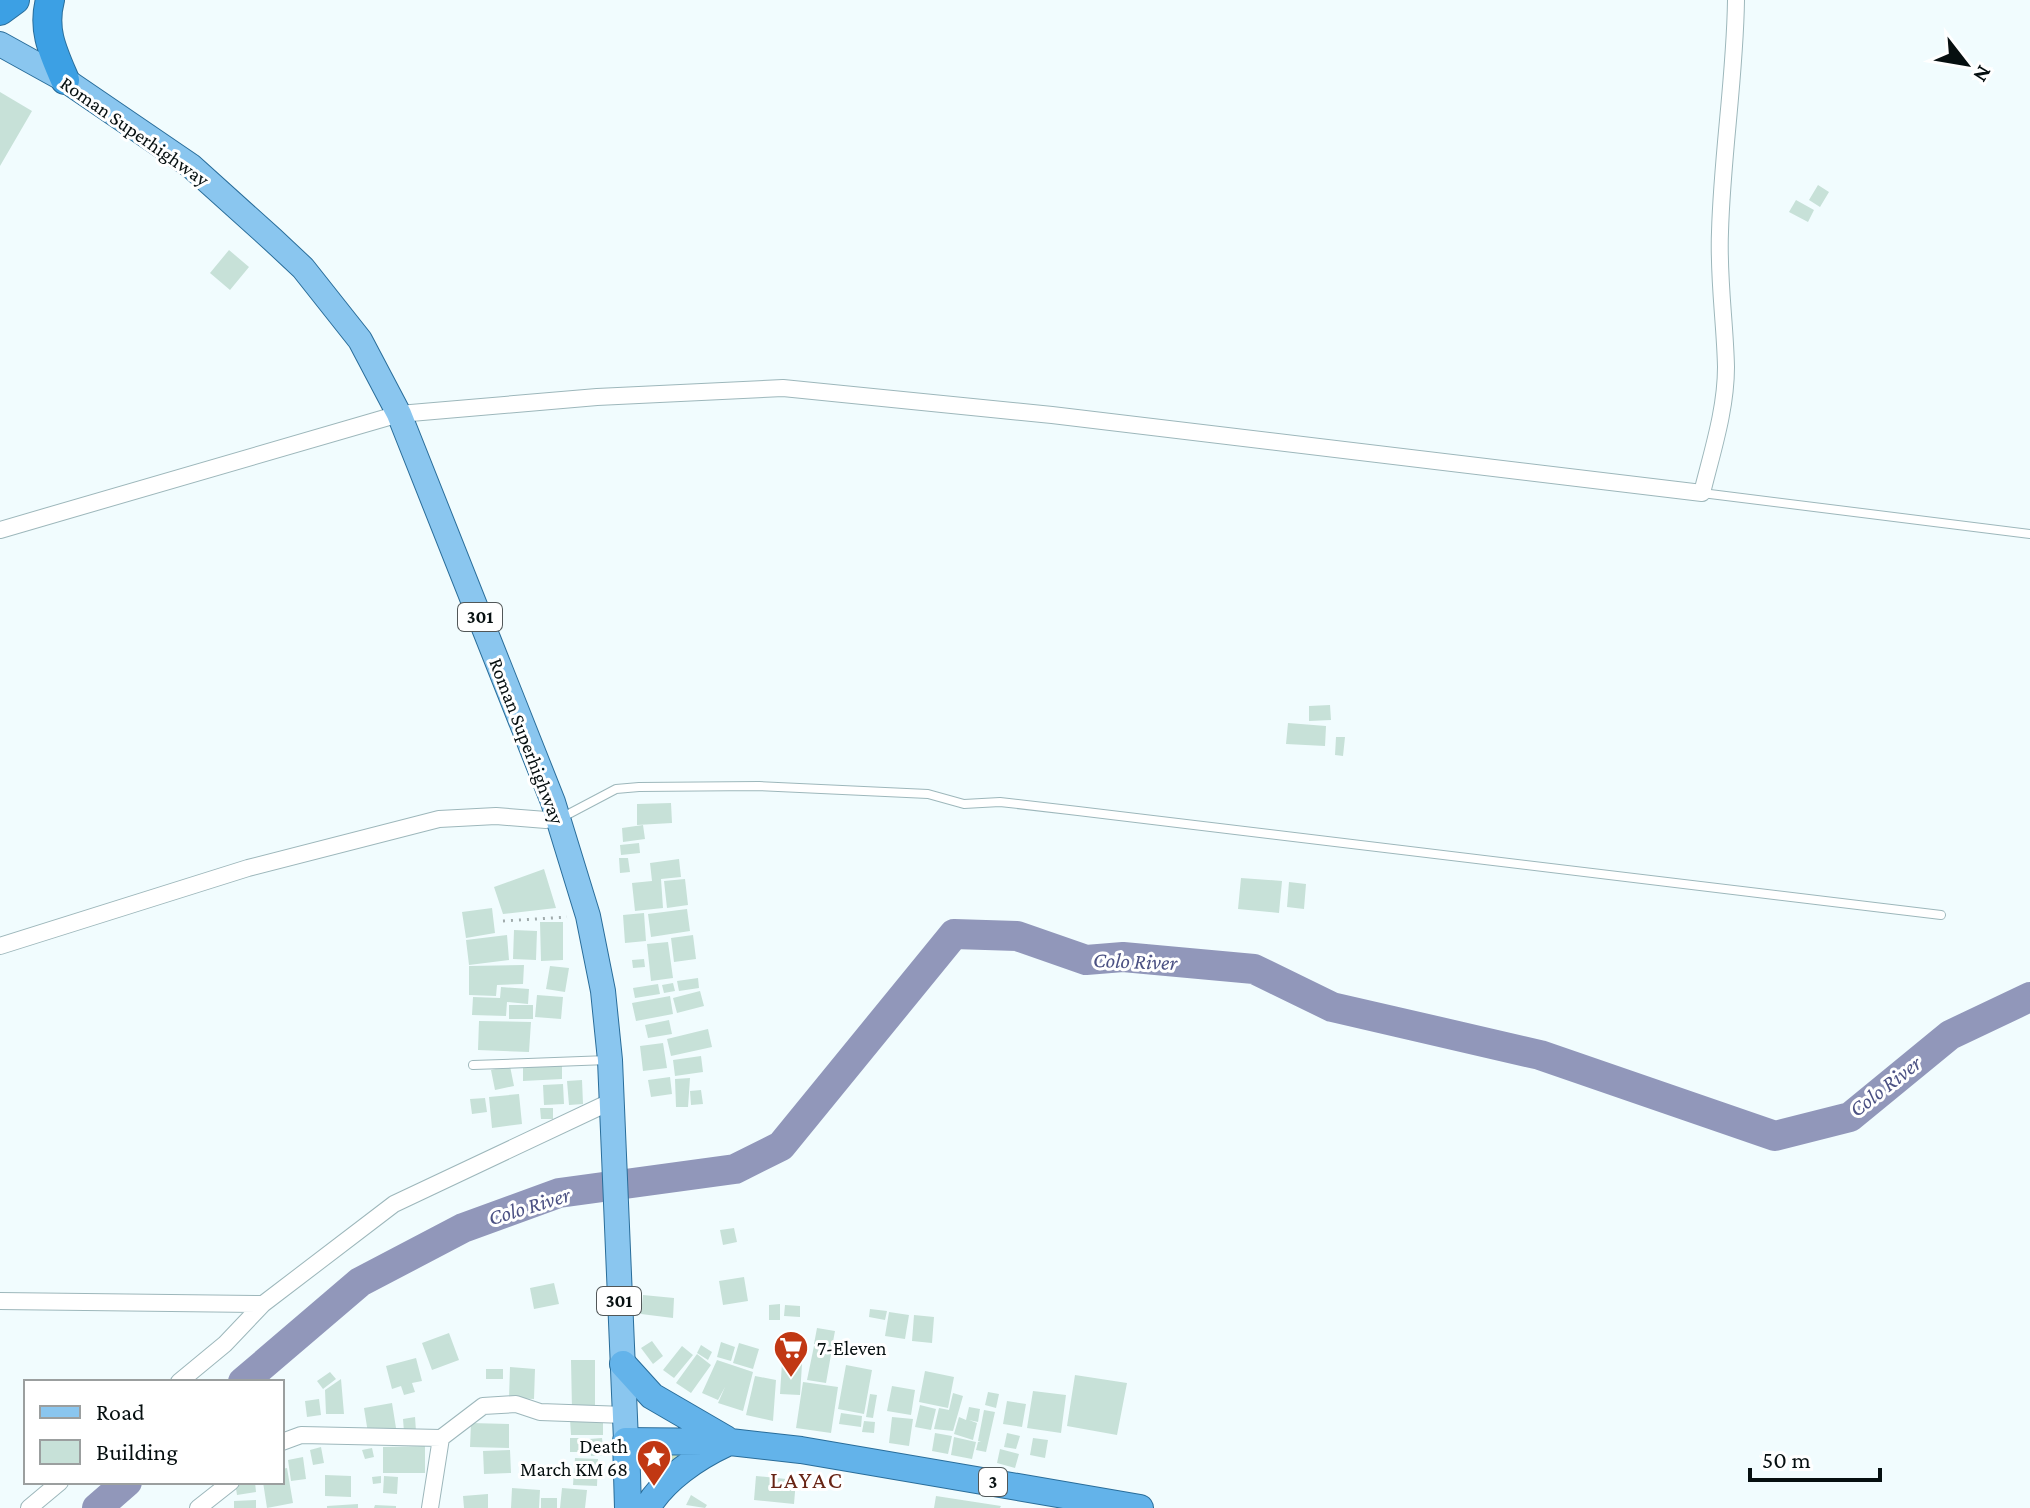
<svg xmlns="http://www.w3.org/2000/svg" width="2030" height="1508" font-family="'Crimson Pro',serif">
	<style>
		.green { fill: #c7e0c0 }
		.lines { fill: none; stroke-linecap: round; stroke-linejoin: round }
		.river { stroke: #9197ba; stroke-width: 30 }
		.building { fill: #c7e1d8 }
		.service-casing { stroke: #9db7bb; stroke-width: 10 }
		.minor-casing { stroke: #9db7bb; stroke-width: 18 }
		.primary-casing { stroke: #296d9a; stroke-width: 26 }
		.trunk-casing { stroke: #296d9a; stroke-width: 28 }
		.motorway-casing { stroke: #296d9a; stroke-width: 30 }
		.path { stroke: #a1acad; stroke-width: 3; stroke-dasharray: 2 6; stroke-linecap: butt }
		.service { stroke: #fff; stroke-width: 8 }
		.minor { stroke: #fff; stroke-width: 16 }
		.primary { stroke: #8ac6ef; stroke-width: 24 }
		.trunk { stroke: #63b3ea; stroke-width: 26 }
		.motorway { stroke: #3ca0e4; stroke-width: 28 }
		.labels { text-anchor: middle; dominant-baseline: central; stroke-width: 6; stroke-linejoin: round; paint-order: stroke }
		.shield { fill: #fff; stroke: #515758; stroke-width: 2 }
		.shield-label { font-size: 18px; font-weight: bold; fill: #060f10 }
		.street-label { font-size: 20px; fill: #060f10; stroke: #fff }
		.poi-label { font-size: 20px; fill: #060f10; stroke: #fff; text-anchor: start }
		.water-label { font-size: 22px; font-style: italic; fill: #4b5183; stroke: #fff }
		.quarter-label { font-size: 24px; letter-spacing: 2px; fill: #672414; stroke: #fff }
	</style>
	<rect width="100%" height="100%" fill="#f1fcfe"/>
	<path class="green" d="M670,1455H692L651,1496L650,1459Z"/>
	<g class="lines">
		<path class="river" d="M243,1382L360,1282L463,1228L559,1193L735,1169L781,1146L954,934L1017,936L1086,960L1123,957L1254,969L1332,1007L1540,1055L1775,1136L1850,1117L1950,1035L2030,997
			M97,1508L127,1482"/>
	</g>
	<path class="building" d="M0,92L32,111L0,166Z
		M1818,185L1829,192L1820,207L1809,200Z
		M1796,200L1814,210L1808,222L1789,212Z
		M229,250L249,267L230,290L210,273Z
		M1330,705L1331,720L1309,721V706Z
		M1288,723L1326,726L1325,746L1286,744Z
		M1336,737H1345L1343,756L1335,755Z
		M671,803L672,823L637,825V804Z
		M643,825L645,839L623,842L622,828Z
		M639,843L640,853L621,855L620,845Z
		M619,858H628L630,872L620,873Z
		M679,859L681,877L661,879L663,908L635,911L632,883L652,881L650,863Z
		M544,869L556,908L503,914L494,887Z
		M1241,878L1282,881L1279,913L1238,909Z
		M685,879L688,905L667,908L664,881Z
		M1289,882L1306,884L1304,909L1287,907Z
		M492,908L495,933L466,938L462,912Z
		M687,909L690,931L651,937L648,914Z
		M644,913L646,941L625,943L623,915Z
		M540,922H563V960L541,961Z
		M514,930L537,931L536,960L513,959Z
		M507,935L509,960L469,965L466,940Z
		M693,935L696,959L674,962L671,938Z
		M668,942L673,978L651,981L647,944Z
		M644,959L645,967L633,968L632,960Z
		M524,965L523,984L497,985L496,996L469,995V966Z
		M550,966L569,968L565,992L546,989Z
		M698,978L699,988L679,991L677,981Z
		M673,983L675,991L664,993L662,985Z
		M658,984L660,994L635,998L633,988Z
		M501,987L529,989L528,1004L507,1002L506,1016L472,1015L473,997L500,998Z
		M700,991L704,1006L677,1013L673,998Z
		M537,995L563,997L561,1019L535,1017Z
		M670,996L673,1014L636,1021L632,1003Z
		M509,1005H533V1019H509Z
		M669,1020L672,1034L648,1038L645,1025Z
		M479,1021L531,1022L529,1052L478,1050Z
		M708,1029L712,1047L671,1056L667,1039Z
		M663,1043L667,1068L643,1071L640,1046Z
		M701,1056L703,1072L675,1076L673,1060Z
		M562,1062V1079L523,1081V1064Z
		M510,1066L514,1086L495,1090L491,1070Z
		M670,1077L672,1094L651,1097L648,1080Z
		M690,1078L688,1107H676L675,1079Z
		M582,1080L583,1104L569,1105L567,1081Z
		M563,1084L564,1104L544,1105L543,1085Z
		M701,1090L703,1104L691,1105L690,1091Z
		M519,1094L522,1124L492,1128L489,1097Z
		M485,1098L487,1112L472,1114L470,1099Z
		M540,1108H553V1119H541Z
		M734,1228L737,1242L723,1245L720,1230Z
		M744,1277L748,1301L723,1305L719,1281Z
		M554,1283L559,1304L534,1309L530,1288Z
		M643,1295L674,1298L673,1318L641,1314Z
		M780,1304V1320H769V1305Z
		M785,1305L800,1306V1317L784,1316Z
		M870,1309L887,1311L885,1320L869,1317Z
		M889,1312L909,1315L905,1339L885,1336Z
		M914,1315L934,1317L932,1343L912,1341Z
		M817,1328L835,1331L832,1347L814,1344Z
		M449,1333L459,1360L432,1370L422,1343Z
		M652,1341L663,1356L653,1364L641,1348Z
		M721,1342L735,1347L731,1361L717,1357Z
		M739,1343L759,1349L753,1369L733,1363Z
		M701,1345L712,1352L708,1360L697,1353Z
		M781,1345L800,1347L799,1363L780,1361Z
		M682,1346L693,1355L674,1378L663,1370Z
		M814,1346L832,1349L826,1383L807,1380Z
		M697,1354L711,1365L691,1393L676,1383Z
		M416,1358L422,1381L412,1383L415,1392L404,1395L401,1386L392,1389L386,1366Z
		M571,1360H595V1409L572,1410Z
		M717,1360L753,1372L743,1411L718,1403L725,1387L718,1400L702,1393Z
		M782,1363L802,1364L800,1395L780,1394Z
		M846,1365L872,1370L864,1414L838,1409Z
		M510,1367L535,1369L534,1399L509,1398Z
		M486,1369H503V1379H486Z
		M925,1371L954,1377L948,1408L919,1402Z
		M330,1372L336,1379L323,1389L317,1381Z
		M1075,1375L1127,1383L1117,1435L1067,1426Z
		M755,1376L776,1380L773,1421L746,1415Z
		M341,1379L344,1414H326L325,1390Z
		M803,1382L838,1387L831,1433L796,1428Z
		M892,1386L915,1390L911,1415L887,1411Z
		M1033,1391L1066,1395L1061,1433L1027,1428Z
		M988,1392L999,1394L996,1408L985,1405Z
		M953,1393L963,1396L953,1431L934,1429L939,1408L949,1410Z
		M870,1394L877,1395L873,1418L866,1417Z
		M319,1399L321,1415L307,1417L305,1401Z
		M1007,1401L1026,1404L1022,1427L1003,1424Z
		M392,1403L396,1428L368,1433L364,1408Z
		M920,1405L936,1409L931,1430L915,1427Z
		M969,1407L980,1409L978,1422L969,1420L977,1423L973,1440L954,1434L959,1417L966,1420Z
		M984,1410L995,1412L986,1452L976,1450L978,1442H981L978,1441Z
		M841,1413L862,1416L861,1427L839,1424Z
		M415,1417L416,1431L404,1432L403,1419Z
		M892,1417L913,1419L909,1446L889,1443Z
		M603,1418V1435H571L570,1419Z
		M864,1421L875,1422L874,1433L862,1432Z
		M471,1423L509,1424V1448L470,1447Z
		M935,1433L952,1436L948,1454L932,1451Z
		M1007,1433L1020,1436L1016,1449L1004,1447Z
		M954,1437L976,1442L972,1459L951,1455Z
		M570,1438H586L585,1452H570Z
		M602,1438L604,1455L591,1456L589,1439Z
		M1033,1438L1048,1440L1045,1458L1030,1455Z
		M425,1446V1473H383V1447Z
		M321,1447L324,1463L313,1465L310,1450Z
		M372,1448L374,1457L365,1459L362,1450Z
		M1000,1449L1019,1454L1015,1468L997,1463Z
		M510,1450L511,1473L484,1474L483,1451Z
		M303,1457L306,1479L291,1481L288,1460Z
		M575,1458L598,1459L597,1486L573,1485Z
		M287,1468L293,1503L267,1508L263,1482H282V1469Z
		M325,1475L351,1476V1497L325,1496Z
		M381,1476V1483L373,1484L372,1477Z
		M384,1476L398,1477L397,1494L383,1493Z
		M756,1476L796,1480L794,1504L754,1500Z
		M235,1482H255L256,1492L237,1495Z
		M512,1488L540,1490L539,1508H511Z
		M562,1488L587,1490L585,1508H560Z
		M488,1494V1508H464L463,1496Z
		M691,1495L707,1505L705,1508L686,1505Z
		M936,1496L1001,1506L1000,1508H934Z
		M541,1498H557V1508H541Z
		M256,1500V1508H234V1501Z
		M358,1504V1508H327V1506Z
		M375,1505L396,1506V1508H374Z"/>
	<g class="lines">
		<defs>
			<path id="service" d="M1702,493L2030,534
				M561,818L616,789L639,787L759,786L928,794L964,804L1000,802L1078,811L1941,915
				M473,1065L608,1060"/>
			<path id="minor" d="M0,530L399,414L597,397L783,388L1052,415L1702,493C1712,452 1726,410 1726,367C1725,322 1718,278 1720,232C1722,155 1735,78 1736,0
				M0,946L248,868L439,819L496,816L546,820
				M0,1301L263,1304
				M179,1382L225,1344L263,1304L394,1204L610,1102
				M282,1442L301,1435L441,1438L483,1406L516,1404L540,1412L625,1415
				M29,1508L60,1482
				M198,1508L231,1482
				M430,1508L441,1438"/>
			<path id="primary" d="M0,44L65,80L191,166L272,239L303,268L360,340L399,414L553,802L588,916L603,991L610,1060L626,1441"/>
			<path id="trunk" d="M623,1364L652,1396L726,1439
				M628,1508L626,1441L730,1442L801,1450L1140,1508
				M647,1508C664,1479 697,1457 727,1443"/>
			<path id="motorway" d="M50,0C42,30 53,52 65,80
				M0,11L15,0"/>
		</defs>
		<use href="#service" class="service-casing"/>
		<use href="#minor" class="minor-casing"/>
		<use href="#primary" class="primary-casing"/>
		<use href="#trunk" class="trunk-casing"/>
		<use href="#motorway" class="motorway-casing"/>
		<path class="path" d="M503,921L567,917"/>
		<use href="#service" class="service"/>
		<use href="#minor" class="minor"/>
		<use href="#primary" class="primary"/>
		<use href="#trunk" class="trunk"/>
		<use href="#motorway" class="motorway"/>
	</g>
	<defs>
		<symbol id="supermarket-pin" viewBox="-11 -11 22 30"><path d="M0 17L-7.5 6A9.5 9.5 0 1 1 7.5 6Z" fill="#c13813" stroke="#fff"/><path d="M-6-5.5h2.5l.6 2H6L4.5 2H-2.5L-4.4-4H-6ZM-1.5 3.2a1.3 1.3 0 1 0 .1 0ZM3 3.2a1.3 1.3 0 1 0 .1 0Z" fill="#fff"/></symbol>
		<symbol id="sight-pin" viewBox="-11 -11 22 30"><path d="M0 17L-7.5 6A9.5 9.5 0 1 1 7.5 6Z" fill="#c13813" stroke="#fff"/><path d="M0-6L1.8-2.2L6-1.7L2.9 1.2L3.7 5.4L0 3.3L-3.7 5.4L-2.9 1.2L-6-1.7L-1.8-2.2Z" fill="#fff"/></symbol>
	</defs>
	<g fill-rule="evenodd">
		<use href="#supermarket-pin" x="771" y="1328" width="40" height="54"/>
		<use href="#sight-pin" x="634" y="1437" width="40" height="54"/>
	</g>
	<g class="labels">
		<g class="shield">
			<rect x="458" y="603" width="44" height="28" rx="6"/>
			<rect x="597" y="1287" width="44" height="28" rx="6"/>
			<rect x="979" y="1468" width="28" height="28" rx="6"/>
		</g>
		<g class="shield-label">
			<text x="480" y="617">301</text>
			<text x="619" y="1301">301</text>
			<text x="993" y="1482">3</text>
		</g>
		<g class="street-label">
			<text transform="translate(135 131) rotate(35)">Roman Superhighway</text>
			<text transform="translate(527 741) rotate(69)">Roman Superhighway</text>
		</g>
		<g class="poi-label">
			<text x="817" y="1348">7-Eleven</text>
			<text x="628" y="1446" text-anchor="end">Death<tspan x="628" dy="23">March KM 68</tspan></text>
		</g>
		<g class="water-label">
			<text transform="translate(1135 961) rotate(2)">Colo River</text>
			<text transform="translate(1885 1086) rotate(-38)">Colo River</text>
			<text transform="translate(529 1206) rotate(-17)">Colo River</text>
		</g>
		<g class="quarter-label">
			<text x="807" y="1479">LAYAC</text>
		</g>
	</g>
	<rect x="24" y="1380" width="260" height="104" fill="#ffffff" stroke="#9b9f9f" stroke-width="2"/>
	<rect x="40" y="1406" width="40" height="12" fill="#8ac6ef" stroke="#9b9f9f" stroke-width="2"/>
	<text x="96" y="1420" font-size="24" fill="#060f10">Road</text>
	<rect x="40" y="1440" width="40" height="24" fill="#c7e1d8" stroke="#9b9f9f" stroke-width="2"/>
	<text x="96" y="1460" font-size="24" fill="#060f10">Building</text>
	<g transform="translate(1966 64) rotate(121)" stroke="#ffffff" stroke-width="6" paint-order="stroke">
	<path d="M0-6L14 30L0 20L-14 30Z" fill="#060f10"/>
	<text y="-12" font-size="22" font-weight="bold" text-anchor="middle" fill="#060f10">N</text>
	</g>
	<path d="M1750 1468v12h130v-12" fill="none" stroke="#060f10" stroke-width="4"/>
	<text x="1762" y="1468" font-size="24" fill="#060f10" stroke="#ffffff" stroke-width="6" paint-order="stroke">50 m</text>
</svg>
